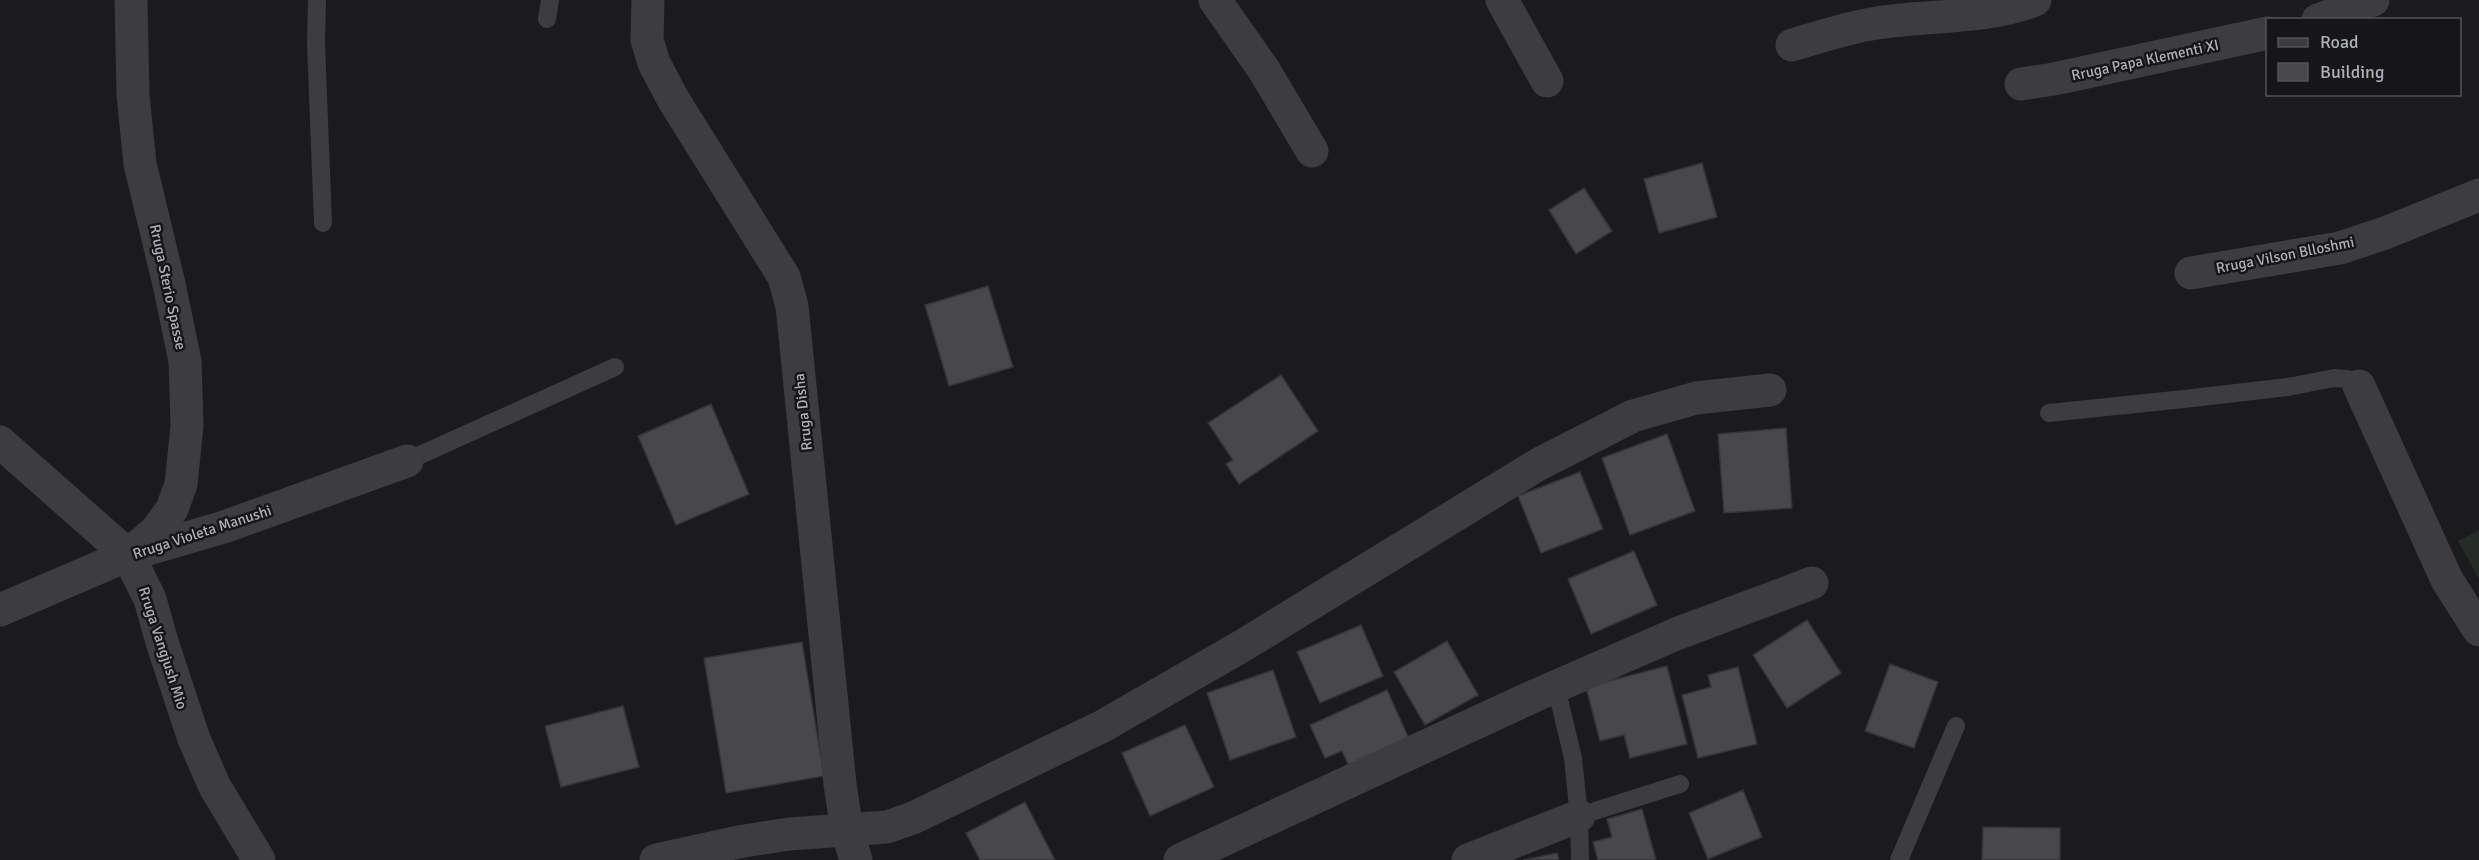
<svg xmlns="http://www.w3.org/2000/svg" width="2479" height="860" font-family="Signika,sans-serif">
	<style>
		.green { fill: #242c27 }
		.building { fill: #48474c; stroke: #353438; stroke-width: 1.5 }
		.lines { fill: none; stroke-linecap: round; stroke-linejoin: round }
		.service { stroke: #3c3c41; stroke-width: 18 }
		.minor { stroke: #3c3c41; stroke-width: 33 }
		.tertiary { stroke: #3c3c41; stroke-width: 33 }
		.labels { text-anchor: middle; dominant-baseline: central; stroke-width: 5; stroke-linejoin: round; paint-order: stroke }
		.street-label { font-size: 15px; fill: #aeb0ba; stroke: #161517 }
	</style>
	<rect width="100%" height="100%" fill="#1b1a1c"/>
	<path class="green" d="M2479,530V579L2458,541Z"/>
	<path class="building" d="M1702,163L1717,217L1659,233L1644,179Z
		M1584,188L1612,231L1576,254L1549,210Z
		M988,286L1013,367L949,386L925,305Z
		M1281,375L1318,431L1239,484L1226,464L1233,460L1208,423Z
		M711,404L749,494L676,525L638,436Z
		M1786,428L1792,508L1724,513L1718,434Z
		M1667,434L1695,511L1630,535L1602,458Z
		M1580,472L1603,529L1541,553L1518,496Z
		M1634,551L1657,605L1591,634L1568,579Z
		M1807,620L1841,673L1787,708L1753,655Z
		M1361,625L1383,676L1320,703L1297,652Z
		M1447,641L1478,695L1425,725L1394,672Z
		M802,642L824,776L726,793L704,658Z
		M1890,664L1938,682L1914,748L1865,731Z
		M1667,666L1687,744L1630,758L1624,735L1600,741L1586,687Z
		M1738,667L1757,744L1698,758L1682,695L1711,687L1708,675Z
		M1273,670L1296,737L1230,760L1207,693Z
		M1387,690L1410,741L1350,768L1342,751L1325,758L1310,725Z
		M623,706L639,767L561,787L545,726Z
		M1185,725L1214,787L1150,816L1122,753Z
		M1743,790L1762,837L1708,859L1689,813Z
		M1025,802L1055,860H980L966,833Z
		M1642,809L1656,860H1598L1593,842L1612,837L1607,819Z
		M1983,827L2060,828V860H1982Z
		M1557,853L1559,860H1523Z"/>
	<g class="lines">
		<path class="service" d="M317,0L316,44L323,223
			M547,19L550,0
			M2049,413L2184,399L2288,387L2334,378L2347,379L2359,386
			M407,461L615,367
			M1556,687L1573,758L1579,816L1580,860
			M1579,816L1680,784
			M1899,860L1956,726"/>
		<path class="minor" d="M1215,0L1264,70L1312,151
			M1502,0L1547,81
			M2318,20L2373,0
			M1792,45C1820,37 1849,27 1877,23C1928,15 1987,19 2035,0
			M2021,84L2054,79L2268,33
			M2191,273L2340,248L2385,233L2479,195
			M2359,386L2447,580L2479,630
			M0,442L128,555L150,599L162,642L194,739L215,787L259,860
			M128,555L224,527L407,461
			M656,860L738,842L789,834L887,827L913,818L1103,726L1242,646L1539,464L1633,416L1696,398L1770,390
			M1180,860L1534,696L1676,634L1812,583
			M1468,860L1579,816"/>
		<path class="tertiary" d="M648,0L647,40L654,63L673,99L784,277L792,306L840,784L847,831L856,860
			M0,610L128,555L156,531L172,509L181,484L187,426L185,361L169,284L140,164L133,95L131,0"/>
	</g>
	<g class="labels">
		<g class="street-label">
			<text transform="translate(2145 60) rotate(-12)">Rruga Papa Klementi XI</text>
			<text transform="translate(2285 255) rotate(-11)">Rruga Vilson Blloshmi</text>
			<text transform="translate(168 287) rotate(78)">Rruga Sterio Spasse</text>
			<text transform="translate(803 412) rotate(-96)">Rruga Disha</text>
			<text transform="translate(202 532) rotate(-18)">Rruga Violeta Manushi</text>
			<text transform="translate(163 648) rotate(72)">Rruga Vangjush Mio</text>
		</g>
	</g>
	<rect x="2266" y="18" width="195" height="78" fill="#161517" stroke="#535358" stroke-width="1.5"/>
	<rect x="2278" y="38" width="30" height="9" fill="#3c3c41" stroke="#535358" stroke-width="1.5"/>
	<text x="2320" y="48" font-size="18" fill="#aeb0ba">Road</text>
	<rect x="2278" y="63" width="30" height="18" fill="#48474c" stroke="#535358" stroke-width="1.5"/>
	<text x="2320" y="78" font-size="18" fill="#aeb0ba">Building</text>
</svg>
